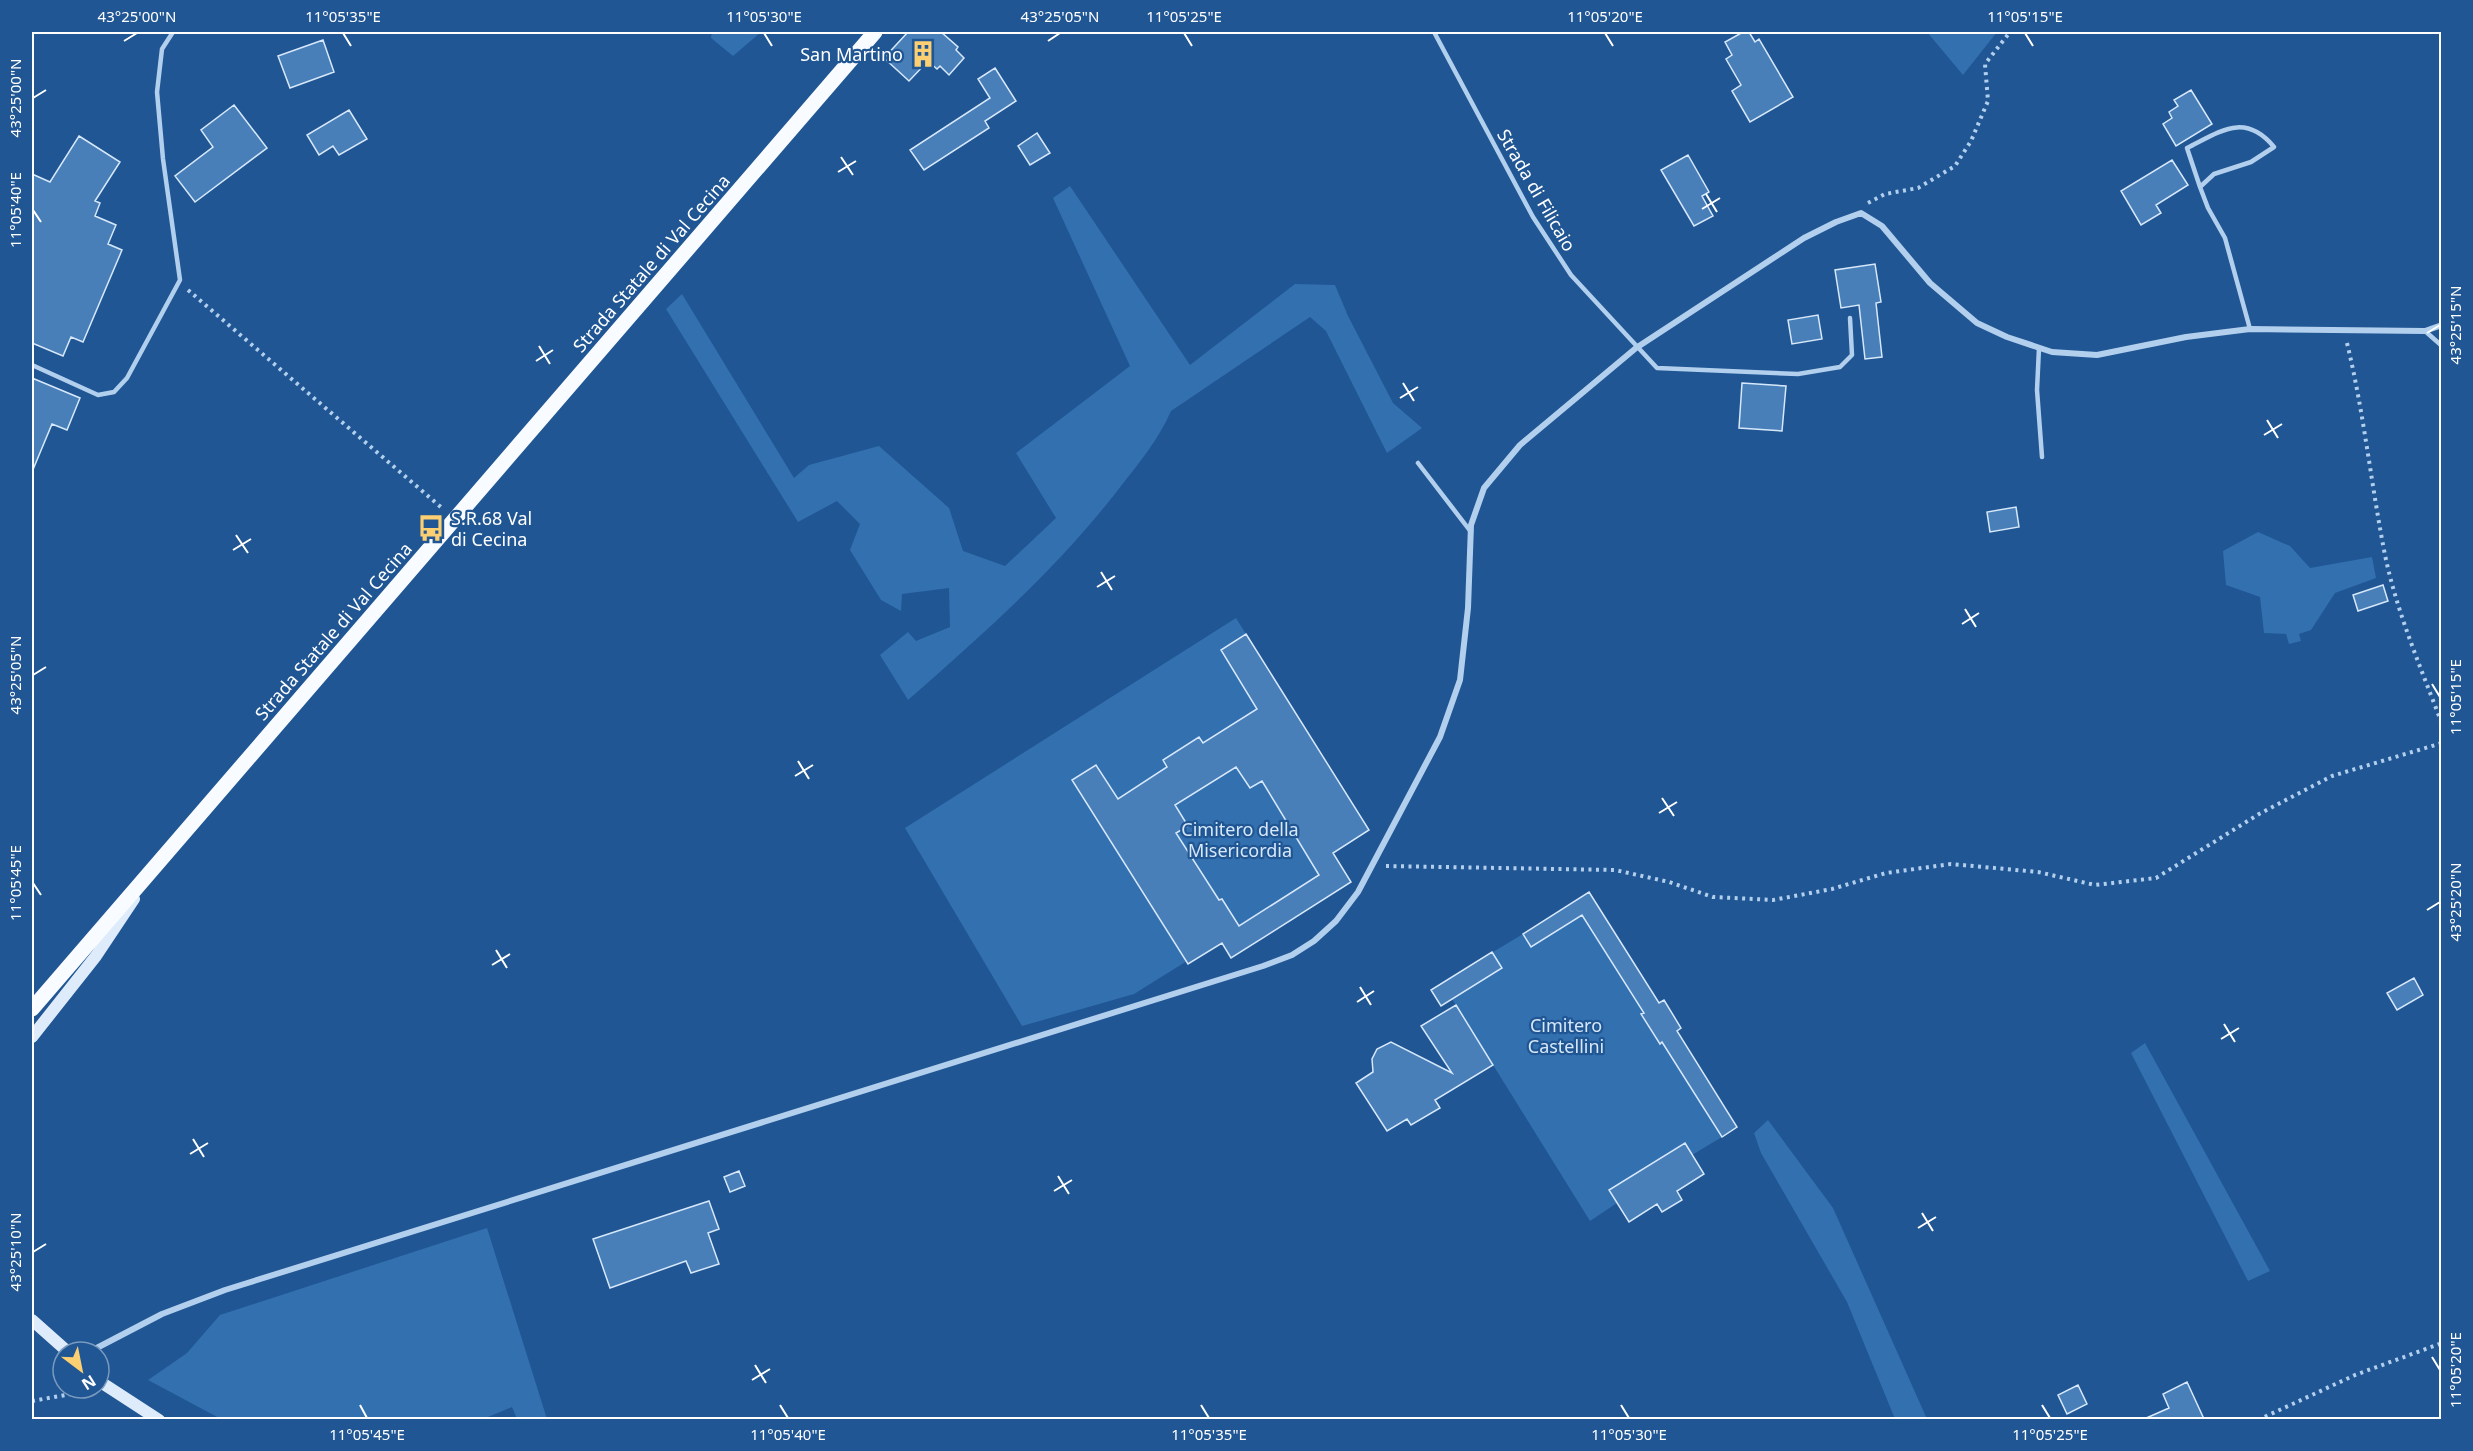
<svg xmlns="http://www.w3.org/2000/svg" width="2473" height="1451" font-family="'Noto Sans',sans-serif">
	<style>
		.green { fill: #3370b0; fill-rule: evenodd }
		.building { fill: #487fb9; stroke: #d7e8fa; stroke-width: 1.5; fill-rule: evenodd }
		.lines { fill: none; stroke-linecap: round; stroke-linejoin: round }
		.path { stroke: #b2cfee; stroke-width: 4; stroke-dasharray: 3 4.5; stroke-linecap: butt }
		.service { stroke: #b2cfee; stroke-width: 4.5 }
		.minor { stroke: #b2cfee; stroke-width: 6 }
		.secondary { stroke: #deebfa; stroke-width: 12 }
		.primary { stroke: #f8fbff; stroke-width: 15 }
		.ticks { fill: none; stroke: #fff; stroke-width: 2 }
		.labels { text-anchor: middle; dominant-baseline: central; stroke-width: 4.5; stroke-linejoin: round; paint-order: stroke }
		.poi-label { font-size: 18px; fill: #fff; stroke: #205693; text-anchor: end }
		.street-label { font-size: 18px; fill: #fff; stroke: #205693 }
		.park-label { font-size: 18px; fill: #d7e8fa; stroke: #205693 }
		.neatline { fill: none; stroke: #fff; stroke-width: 2 }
		.ticks-label { font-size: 15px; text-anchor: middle; fill: #fff }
	</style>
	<rect width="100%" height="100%" fill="#205693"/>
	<path class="green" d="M712,32H761L733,56L711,38Z
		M1927,32H1997L1963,75Z
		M1070,186L1190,365L1295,284L1335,285L1348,316L1393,403L1422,428L1387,453L1326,331L1310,317L1171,411C1158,441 1138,464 1118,490C1055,571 984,633 908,700L880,655L908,632L916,641L950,627L949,588L902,594L901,611L881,600L850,550L860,524L837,501L798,522L666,309L682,294L794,478L809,465L879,446L949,508L963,551L1005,566L1056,518L1016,453L1130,366L1053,198Z
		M2258,532L2290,546L2310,568L2372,557L2376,578L2335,593L2311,630L2299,634L2301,641L2289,644L2286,634L2264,633L2260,597L2226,585L2223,551Z
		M1236,618L1246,634L1221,651L1323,813L1349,798L1358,812L1302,847L1319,875L1284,898L1296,918L1288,923L1275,903L1239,926L1221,899L1202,911L1212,947L1097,765L1073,780L1187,961L1134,994L1022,1026L905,828ZM1244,717L1262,781L1250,788L1235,764L1193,794L1173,803L1188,826L1176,833L1213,891L1195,902L1127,793L1167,767L1163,760L1203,743Z
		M1582,915L1644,1013L1641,1015L1659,1043L1662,1042L1722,1137L1692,1155L1684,1143L1609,1190L1617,1203L1590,1221L1452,999L1502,968L1493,952L1523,934L1531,947Z
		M2145,1043L2270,1271L2248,1281L2131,1053Z
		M1768,1120L1833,1208L1927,1419H1895L1847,1302L1761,1153L1754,1133Z
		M487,1228L547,1419H517L512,1407L481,1420L221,1419L148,1380L187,1353L220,1315Z"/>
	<path class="building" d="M908,32H941L958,47L956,50L964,58L949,75L940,66L937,69L928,61L909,81L884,58Z
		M1743,32H1749L1755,42L1759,39L1793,97L1750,122L1732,91L1741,85L1726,59L1732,55L1725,42Z
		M323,40L334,72L290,88L278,56Z
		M995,68L1016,101L985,121L989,128L924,170L910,150L990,98L978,79Z
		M2191,90L2212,124L2176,146L2163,124L2172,118L2169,112L2178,106L2174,100Z
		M234,105L267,148L195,202L175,176L213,147L201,130Z
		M349,110L367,139L339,155L333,146L319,155L307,135Z
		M1037,133L1050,153L1030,165L1018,146Z
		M79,136L120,162L95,201L100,203L95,216L116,225L108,244L122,250L83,342L71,337L63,356L32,343V174L50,182Z
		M1688,155L1709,192L1702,196L1713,216L1694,226L1661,170Z
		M2172,160L2188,185L2156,205L2161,213L2141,225L2121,191Z
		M1875,264L1881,302L1876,303L1882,357L1865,359L1859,305L1841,308L1835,270Z
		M1818,315L1822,339L1792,344L1788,320Z
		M32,378L80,398L67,430L52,424L32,472Z
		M1742,383L1786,386L1782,431L1739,428Z
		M2016,507L2019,527L1990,532L1987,512Z
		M2383,585L2388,601L2358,611L2353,595Z
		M1246,634L1369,830L1333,853L1351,882L1231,958L1222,943L1188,964L1072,780L1096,765L1118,799L1167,767L1163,760L1199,737L1203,743L1257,709L1221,650ZM1236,767L1250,788L1262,781L1319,875L1239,926L1222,899L1219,900L1176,833L1188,826L1175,805Z
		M1589,892L1659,1003L1664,1000L1681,1028L1677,1031L1737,1127L1722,1137L1662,1042L1660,1044L1641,1014L1644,1013L1582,915L1531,947L1523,934Z
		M1492,952L1502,968L1441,1006L1431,990Z
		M2414,978L2423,995L2397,1010L2387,993Z
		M1456,1005L1493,1065L1435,1100L1440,1108L1411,1125L1407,1119L1387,1131L1356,1083L1373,1072L1372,1059L1377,1049L1391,1042L1452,1073L1421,1026Z
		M1685,1143L1704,1174L1677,1191L1682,1200L1662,1212L1657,1204L1629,1222L1609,1190Z
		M739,1171L745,1186L730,1192L724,1177Z
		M709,1201L719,1229L708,1233L719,1264L691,1273L686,1261L610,1288L593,1239Z
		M2187,1382L2204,1419H2144L2169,1408L2163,1394Z
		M2078,1385L2087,1404L2067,1414L2058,1395Z"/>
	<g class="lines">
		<path class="path" d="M1868,203L1885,194L1918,188L1955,166L1971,141L1988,101L1985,64L2010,32
			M188,290L442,508
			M2347,343C2364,413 2371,484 2385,555C2397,613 2421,668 2442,724
			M1386,866L1615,870L1669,882L1713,897L1773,900L1832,889L1886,873L1951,864L2038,872L2095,885L2156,878L2259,814L2332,776L2442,743
			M32,1401L71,1394L81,1388
			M2258,1420L2355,1375L2442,1343"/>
		<path class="service" d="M1434,32L1533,217L1571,275L1657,368L1798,374L1840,367L1852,355L1850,318
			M2200,187L2187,148C2221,131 2245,112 2274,147L2251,162L2214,174L2200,187L2208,208L2225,238L2250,329
			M2425,331L2442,346
			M2039,348L2037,390L2042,457
			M32,365L98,395L114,392L127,378L180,280L163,159L157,92L162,49L173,32
			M1418,463L1471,532"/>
		<path class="minor" d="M89,1352L162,1314L225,1290L1263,966L1292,955L1314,941L1336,921L1358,892L1440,737L1460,680L1468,608L1471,525L1484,488L1520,445L1636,348L1804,238L1836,222L1861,213L1882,226L1930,283L1977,323L2007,337L2052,352L2097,355L2186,337L2250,329L2425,331L2442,325"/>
		<path class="secondary" d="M32,1037L96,956L134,899
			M32,1320L68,1352
			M99,1381L159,1420"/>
		<path class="primary" d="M32,1009L875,32"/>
	</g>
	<path class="ticks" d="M343,33L351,46M764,33L772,46M1184,33L1192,46M1605,33L1613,46M2025,33L2033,46M124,41L137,33M1048,41L1060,33M33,98L46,90M841,157L853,175M838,172L856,161M1706,194L1717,212M1702,209L1720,198M33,210L41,222M2427,333L2440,325M539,346L550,364M536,361L553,350M1403,383L1414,401M1400,398L1418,387M2267,420L2278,438M2264,435L2282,424M236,535L248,553M233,550L251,539M1101,572L1112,590M1097,587L1115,576M1965,609L1976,627M1962,624L1979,613M33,675L46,667M2432,684L2440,697M798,761L809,779M795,776L813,765M1662,798L1674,816M1659,813L1677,802M33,883L41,895M2427,910L2440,902M496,950L507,968M492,965L510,954M1360,987L1371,1005M1357,1002L1374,991M2224,1024L2235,1042M2221,1039L2239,1028M193,1139L204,1157M190,1154L208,1143M1058,1176L1069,1194M1054,1191L1072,1180M1922,1213L1933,1231M1918,1228L1936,1217M33,1252L46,1244M2432,1357L2440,1370M755,1365L766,1383M752,1380L770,1369M360,1405L367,1418M780,1405L788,1418M1201,1405L1209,1418M1621,1405L1629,1418M2042,1405L2050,1418"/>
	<defs>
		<symbol id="building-bare" viewBox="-9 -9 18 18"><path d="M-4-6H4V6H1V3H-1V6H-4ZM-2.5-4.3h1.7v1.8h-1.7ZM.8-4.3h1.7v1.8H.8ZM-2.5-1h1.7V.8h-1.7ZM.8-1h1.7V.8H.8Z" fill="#fbcf72" stroke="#205693" stroke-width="2.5" paint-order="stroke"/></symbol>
		<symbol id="bus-bare" viewBox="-9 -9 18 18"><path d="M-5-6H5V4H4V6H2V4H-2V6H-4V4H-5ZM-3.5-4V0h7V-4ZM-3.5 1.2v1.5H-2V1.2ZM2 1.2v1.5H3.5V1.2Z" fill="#fbcf72" stroke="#205693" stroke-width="2.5" paint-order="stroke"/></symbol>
	</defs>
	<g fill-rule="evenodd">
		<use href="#building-bare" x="904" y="35" width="38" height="38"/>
		<use href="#bus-bare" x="412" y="509" width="38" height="38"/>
	</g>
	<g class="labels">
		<g class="poi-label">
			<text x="903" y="54">San Martino</text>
			<text x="451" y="518" text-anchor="start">S.R.68 Val<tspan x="451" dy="21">di Cecina</tspan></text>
		</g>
		<g class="street-label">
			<text transform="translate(1537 190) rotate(60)">Strada di Filicaio</text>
			<text transform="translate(651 263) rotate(-49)">Strada Statale di Val Cecina</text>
			<text transform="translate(333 631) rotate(-49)">Strada Statale di Val Cecina</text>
		</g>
		<g class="park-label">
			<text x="1240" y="829">Cimitero della<tspan x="1240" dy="21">Misericordia</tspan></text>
			<text x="1566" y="1025">Cimitero<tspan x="1566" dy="21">Castellini</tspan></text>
		</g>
	</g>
	<rect width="2473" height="1451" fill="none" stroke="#205693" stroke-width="66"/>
	<g transform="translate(81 1370) rotate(148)"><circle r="28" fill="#205693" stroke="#799abe" stroke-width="1.5"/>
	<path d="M0-4.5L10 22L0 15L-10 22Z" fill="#fbcf72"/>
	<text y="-9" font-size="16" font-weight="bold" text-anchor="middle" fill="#ffffff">N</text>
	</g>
	<rect x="33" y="33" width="2407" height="1385" class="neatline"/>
	<g class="ticks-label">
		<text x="137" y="22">43°25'00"N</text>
		<text x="343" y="22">11°05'35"E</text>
		<text x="764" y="22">11°05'30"E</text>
		<text x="1060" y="22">43°25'05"N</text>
		<text x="1184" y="22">11°05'25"E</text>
		<text x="1605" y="22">11°05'20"E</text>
		<text x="2025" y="22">11°05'15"E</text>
		<text transform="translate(16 98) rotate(-90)" y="5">43°25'00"N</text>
		<text transform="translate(16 210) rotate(-90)" y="5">11°05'40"E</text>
		<text transform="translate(2456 325) rotate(-90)" y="5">43°25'15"N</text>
		<text transform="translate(16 675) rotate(-90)" y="5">43°25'05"N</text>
		<text transform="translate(2456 697) rotate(-90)" y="5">11°05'15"E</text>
		<text transform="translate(16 883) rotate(-90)" y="5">11°05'45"E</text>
		<text transform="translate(2456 902) rotate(-90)" y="5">43°25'20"N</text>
		<text transform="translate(16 1252) rotate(-90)" y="5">43°25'10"N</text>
		<text transform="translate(2456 1370) rotate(-90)" y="5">11°05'20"E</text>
		<text x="367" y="1440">11°05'45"E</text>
		<text x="788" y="1440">11°05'40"E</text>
		<text x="1209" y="1440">11°05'35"E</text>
		<text x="1629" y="1440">11°05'30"E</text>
		<text x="2050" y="1440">11°05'25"E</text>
	</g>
</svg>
